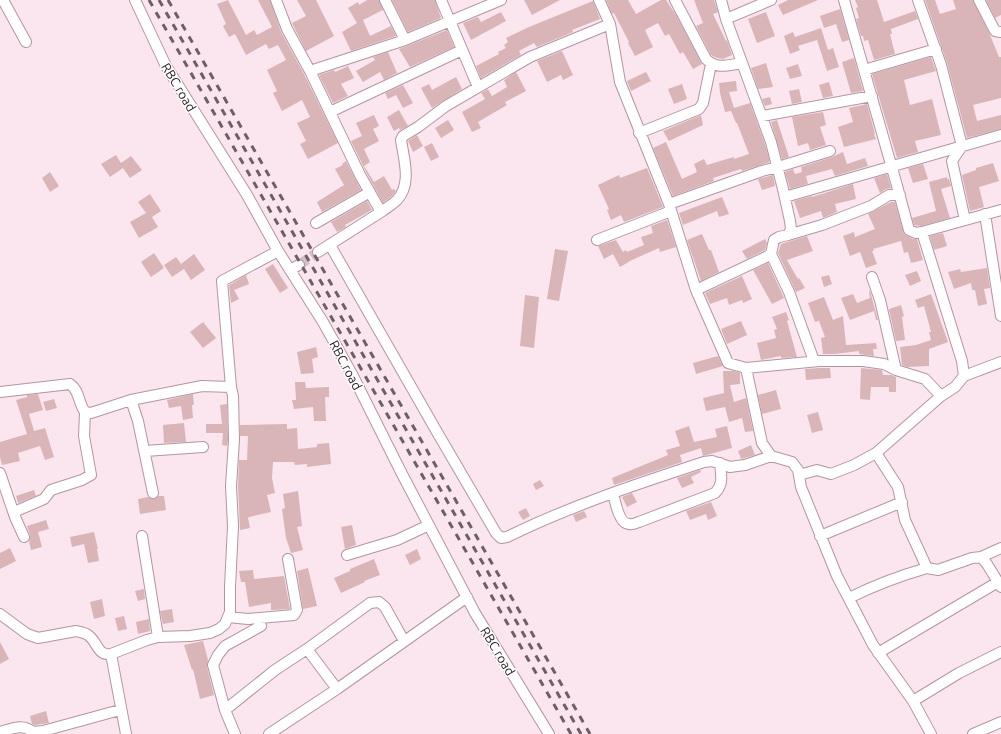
<svg xmlns="http://www.w3.org/2000/svg" width="1001" height="734" font-family="Ubuntu,sans-serif">
	<style>
		.building { fill: #d9b5b8 }
		.lines { fill: none; stroke-linecap: round; stroke-linejoin: round }
		.minor-tunnel { stroke: #d2bfc7; stroke-width: 10; stroke-dasharray: 10 5; stroke-linecap: butt }
		.minor-casing { stroke: #b494a3; stroke-width: 12 }
		.minor { stroke: #fff; stroke-width: 10 }
		.rail { stroke: #6d5f66; stroke-width: 3; stroke-dasharray: 7 7; stroke-linecap: butt }
		.labels { text-anchor: middle; dominant-baseline: central; stroke-width: 3; stroke-linejoin: round; paint-order: stroke }
		.street-label { font-size: 13px; fill: #2e2228; stroke: #fff }
	</style>
	<rect width="100%" height="100%" fill="#fbe6ef"/>
	<path class="building" d="M228,0L246,35L254,30L257,35L272,27L258,0H270L281,32L304,74L338,143L308,159L300,144L306,141L297,123L310,117L302,100L282,111L273,93L277,91L267,70L286,60L278,45L269,49L266,44L246,55L235,34L229,37L223,26L226,24L217,4Z
		M297,0H316L334,36L306,51L292,23L306,16Z
		M367,0H379L383,10L363,20L370,36L391,26L396,36L351,51L342,32L357,23L348,8L358,2L359,5Z
		M392,0H435L441,18L408,32Z
		M524,0H560L532,15Z
		M606,0H628L636,14L661,0H666L676,15L702,64L693,69L683,52L680,54L669,34L665,36L658,23L645,30L653,47L635,56L628,43L629,42L614,13L612,14Z
		M694,0H714L718,12L713,14L726,41L727,40L732,55L723,59L717,58L711,55L696,26L703,23Z
		M788,0H818L783,15L778,5Z
		M855,0H877L884,22L915,11L918,19L891,29L892,34H890L895,54L874,60L868,40L864,41L863,36H861L856,19L859,18L856,8L858,7Z
		M925,0H935L940,14L956,9L953,0H973L990,35L999,57H1001V98L973,105L977,121L1001,115V129L967,138L947,63Z
		M986,0H1001V15L995,18Z
		M593,1L600,19L572,30L573,32L537,47L534,43L519,51L521,55L481,78L476,66L499,54L498,52L506,48L504,45L508,42L506,38L529,27Z
		M840,9L849,40L842,42L836,24L824,28L820,16Z
		M501,12L506,21L471,40L463,23L478,17L481,22Z
		M766,12L775,36L757,43L748,19Z
		M821,28L828,50L833,48L839,67L827,71L817,40L798,46L800,50L790,54L784,36L793,32L795,37Z
		M447,30L454,47L410,67L399,49Z
		M562,51L573,75L563,80L561,75L547,82L537,61Z
		M388,52L397,73L384,80L380,72L363,82L356,71L375,60L373,57Z
		M931,57L936,71L904,80L910,105L932,99L941,135L915,141L918,152L897,158L872,74Z
		M854,58L863,91L851,93L842,62Z
		M766,63L773,87L758,89L751,68Z
		M798,64L802,76L790,79L786,68Z
		M348,66L354,78L341,84L348,96L333,103L319,75L334,70L335,72Z
		M516,72L526,91L505,102L507,105L478,122L481,128L472,132L462,112L485,99L481,93L488,89L492,96L507,87L504,80Z
		M646,72L651,81L631,91L627,81Z
		M456,77L462,89L432,108L421,88L429,84L432,90Z
		M736,81L737,91L729,92L734,108L750,103L765,144L770,162L742,171L741,169L713,178L714,181L673,196L653,148L666,142L682,179L697,172L694,164L704,159L707,165L734,157V159L749,154L737,123H736L731,111L725,112L720,93L719,83Z
		M829,82L833,96L823,98L819,85Z
		M682,84L687,99L674,104L668,89Z
		M403,85L413,103L403,108L396,95L388,99L385,93Z
		M799,89L802,102L792,104L789,91Z
		M770,97L772,104L765,106L762,99Z
		M867,104L875,134H874L876,139L844,147L838,127L853,122L849,108Z
		M399,110L408,126L400,130L399,128L394,131L387,117Z
		M823,112L826,125L820,127L826,145L810,150L808,143L798,146L792,117Z
		M374,115L379,126L373,129L379,141L364,149L370,162L364,166L374,182L384,176L392,190L394,189L396,191L392,196L383,203L366,172L351,141L362,136L356,123Z
		M701,115L703,125L669,141L663,131Z
		M448,120L454,130L441,138L435,128Z
		M777,120L789,157L782,159L771,122Z
		M417,135L423,146L413,152L408,141Z
		M432,143L439,157L431,161L424,147Z
		M843,152L847,164L865,158L868,166L835,176L832,169L806,176L808,184L790,189L785,172L793,169L795,174L802,172L801,167L832,157Z
		M116,155L121,163L131,156L142,170L130,178L123,168L110,177L101,164Z
		M346,161L361,190L322,212L317,202L344,185L335,169L343,165L342,164Z
		M993,163L999,181L979,187L984,207L970,211L962,175L976,170V168Z
		M923,164L928,179L913,183L908,168Z
		M647,168L663,207L624,222L621,215L611,220L607,210L609,209L598,185L619,175L620,178Z
		M50,172L59,186L50,192L42,178Z
		M887,174L891,188L886,189L880,193L874,178Z
		M773,175L775,186L762,190L758,179Z
		M947,177V179H949L951,186L941,189L950,218L921,226L914,225L912,218L936,211L929,182Z
		M853,184L856,199L835,204L837,212L823,218L821,211L800,218L794,201L812,196V197Z
		M150,194L161,211L152,217L158,227L139,238L130,222L146,213L138,202Z
		M722,197L729,214L719,217L717,211L683,225L679,213Z
		M367,201L372,210L345,225L346,227L337,232L331,222Z
		M891,202H895L904,234L913,239H917L923,260L911,263L908,252L904,253L901,241L873,249L874,251H872L877,264L866,268L860,252L850,256L843,236L854,232L855,237L875,229L868,214Z
		M667,220L676,247L660,252L659,248L632,260L620,267L613,254L604,259L598,246L616,240L623,252L626,250L627,252L644,245L641,237L653,233L651,226Z
		M943,233L947,246L934,250L930,236Z
		M702,234L709,250H711L719,272L701,281L687,240Z
		M807,236L813,251L787,260L798,279L799,278L805,288L796,292L778,253L781,244Z
		M765,239L767,243L765,250L747,259L742,251Z
		M555,249L568,251L559,301L547,299Z
		M154,253L164,268L151,277L141,262Z
		M194,254L205,270L191,280L184,269L172,277L164,265L176,257L181,264Z
		M768,263L784,298L772,304L753,270Z
		M273,264L288,288L280,293L265,269Z
		M987,268L990,288L984,289L987,304L978,306L975,290H972L971,283L954,289L948,272L960,269L961,272Z
		M917,271L921,281L910,286L905,275Z
		M246,275L249,284L234,290L239,299L231,303L229,285Z
		M829,275L832,284L824,287L821,277Z
		M742,276L752,299L743,303L742,300L729,305L727,298L710,304L705,293Z
		M870,291L878,320H876L874,311L850,320L841,298L853,294L857,303L870,298L869,292Z
		M931,294L948,342L929,349V366L907,367L902,365L900,347L916,345L931,340L929,332H931L924,306L918,308L915,300Z
		M525,295L539,297L534,348L520,346Z
		M824,297L833,320L843,316L846,345L876,343L877,349H873L874,356L859,354V351L835,354H823L821,338L825,337L819,321L815,322L808,303Z
		M901,305L904,316L902,317L905,340L896,341L889,309Z
		M786,312L789,320L787,321L797,357L781,358V356L761,360L757,343L776,338L774,330L777,329L772,317Z
		M741,321L747,335L727,344L721,329Z
		M203,322L216,338L203,348L190,332Z
		M316,347L318,357L312,359L314,373L301,374L297,352Z
		M718,356L723,366L696,374L693,363Z
		M819,368H830L831,378L806,380L805,369Z
		M861,368L882,370L883,375H891L896,377V392H889V387H871L870,400L860,399Z
		M723,371H734L740,373V384L730,385L734,402L746,398L753,431L745,432L742,418L729,422L725,407L706,411L703,398L724,393Z
		M295,382H305L306,388L329,387V397H325L326,421H314L313,407L294,409L292,400H296Z
		M776,390L781,409L762,414L758,395Z
		M38,394L43,410L29,414L34,431L45,428L54,457L45,460L40,446L18,453L20,461L2,465L0,457V442L27,434L16,400L27,397V395Z
		M193,394L194,405H192L193,418L183,420L181,406L169,408L167,400Z
		M54,399L57,408L46,411L43,402Z
		M227,404L228,440L227,446L222,445L223,433H206V424H222L220,405Z
		M818,412L823,430L812,433L807,415Z
		M184,423L186,442L164,443L163,425Z
		M287,424V429L297,428L298,449L317,447V444L329,443L331,464L307,467V464L295,465L294,462H273L272,478L275,493L267,495L271,512L249,517L248,518L250,528L240,530L238,486L239,460H247L248,436H240V425Z
		M689,426L694,442L717,437L715,429L727,426L732,448L703,456L701,448L680,455L682,462L614,485L612,478L668,455L666,450L680,446L675,431Z
		M751,445L755,455L741,459L738,451Z
		M700,470L701,472L691,477L694,483L682,488L677,478Z
		M540,480L544,486L536,490L533,484Z
		M34,490L36,496L18,503L16,496Z
		M298,491L302,526L297,527L303,550L291,553L286,538L282,509L285,508L283,494Z
		M632,493L637,502L627,507L622,497Z
		M158,496H164L166,510L140,514L138,499L148,497L154,499Z
		M711,502L717,516L708,520L706,514L690,520L686,511Z
		M526,508L530,516L523,520L518,512Z
		M584,511L587,517L576,522L573,515Z
		M46,520L49,529L38,532L42,547L31,550L29,541L30,538V535L27,526Z
		M352,525L356,545L345,549L341,527Z
		M94,532L98,549H97L99,561L88,563L84,544L72,547L70,537Z
		M10,548L16,561L0,569V553Z
		M417,549L421,559L410,565L405,555Z
		M374,559L380,575L364,581L365,582L341,593L334,578L350,571V569Z
		M308,568L317,606L303,609L297,571Z
		M253,570L254,579L284,576L290,609L271,610V603L249,607L245,582H241L239,571Z
		M144,589L145,599L138,601L135,591Z
		M102,599L105,616L94,619L90,602Z
		M172,609L174,622L163,624L160,611Z
		M124,616L127,629L118,631L115,618Z
		M149,619L150,631L138,634L136,622Z
		M203,641L208,660L207,667L214,695L200,699L193,669L192,670L184,645Z
		M0,642L9,659L0,664Z
		M46,711L49,723L35,725L32,724L30,716Z"/>
	<g class="lines">
		<path class="minor-tunnel" d="M299,265L318,252"/>
		<defs>
			<path id="minor" d="M3,0L26,42
				M135,0L166,66L247,195L278,251L323,322L353,376L401,472L475,613L549,734
				M276,0L287,29L310,71L360,175L381,212L318,252
				M385,0L405,40
				M441,0L478,87
				M599,0L610,24L620,82L669,204L696,290L728,363L746,368L819,361H863L884,364L896,370L925,379L941,396L955,387L964,376L962,361L922,232L916,233L909,230L896,182L844,0
				M675,0L706,59C717,70 728,65 742,63
				M918,0L941,65L962,146L952,161L965,220
				M979,0L995,31L1001,32
				M726,19L771,0
				M864,70L936,49
				M310,71L405,40L501,0
				M330,112L462,50
				M762,116L872,96
				M639,133L699,109L703,103L711,64
				M785,197L1001,135
				M669,204L762,171L778,167L830,151
				M381,212C386,208 392,205 397,200C412,184 404,160 401,140L403,136L418,127L446,106L530,57L610,24
				M985,214L1001,316
				M316,223L370,192
				M922,232L1001,210
				M788,235L822,225L871,206L889,195H900
				M597,240L671,211
				M330,245L437,432L496,533L501,538L507,537C570,506 637,484 704,462L712,461L730,467L737,466L745,465L771,456
				M771,254L789,292L814,361
				M290,270L299,265
				M872,277L880,300L896,370
				M696,290L766,257L771,254L774,240L779,237L788,235L791,229L790,221L783,189L771,142L726,19L721,0
				M746,368L762,443L771,456L792,462L798,470L801,487L837,576L873,645L913,701L931,734
				M964,376L1001,362
				M231,387L222,281L278,251
				M0,392L70,384C80,391 78,403 85,412L91,413L131,400L202,386L231,387L233,396L234,440L231,486L233,526L230,587V612L225,624L219,629L210,633L190,636L158,637L147,640L111,654C97,656 98,642 88,635C85,633 80,632 76,631L38,638L27,634L0,614
				M131,400L138,421L153,493
				M145,451L203,447
				M876,453L898,487L905,520L927,568L938,570L972,558L981,557L987,564L1001,587
				M0,473L15,517L24,537
				M799,475L817,470L831,474L854,465L876,453L941,396
				M613,493C615,501 619,524 629,524C632,525 636,523 639,522L715,493C724,484 721,475 720,463
				M14,512L44,499L51,490L82,480L91,475L84,436L85,412
				M142,536L158,637
				M820,536L902,502
				M347,555L397,540L429,525
				M981,557L1001,548
				M849,598C875,585 899,576 927,568
				M228,617L248,619L294,615L297,610L288,559
				M307,649L337,689
				M878,653L998,582
				M111,654L126,734
				M913,701L959,673L1001,652
				M225,710L275,670L307,649L370,603L379,602L385,607L404,641
				M0,732C12,729 22,723 33,732L43,731L120,710
				M235,734L225,710L213,665L218,655L225,646L261,626
				M269,734L337,689L467,597
				M973,734L1001,722"/>
		</defs>
		<use href="#minor" class="minor-casing"/>
		<use href="#minor" class="minor"/>
		<path class="rail" d="M149,0L571,734
			M159,0L581,734
			M168,0L590,734"/>
	</g>
	<g class="labels">
		<g class="street-label">
			<text transform="translate(179 87) rotate(59)">RBC road</text>
			<text transform="translate(346 365) rotate(62)">RBC road</text>
			<text transform="translate(498 651) rotate(59)">RBC road</text>
		</g>
	</g>
</svg>
